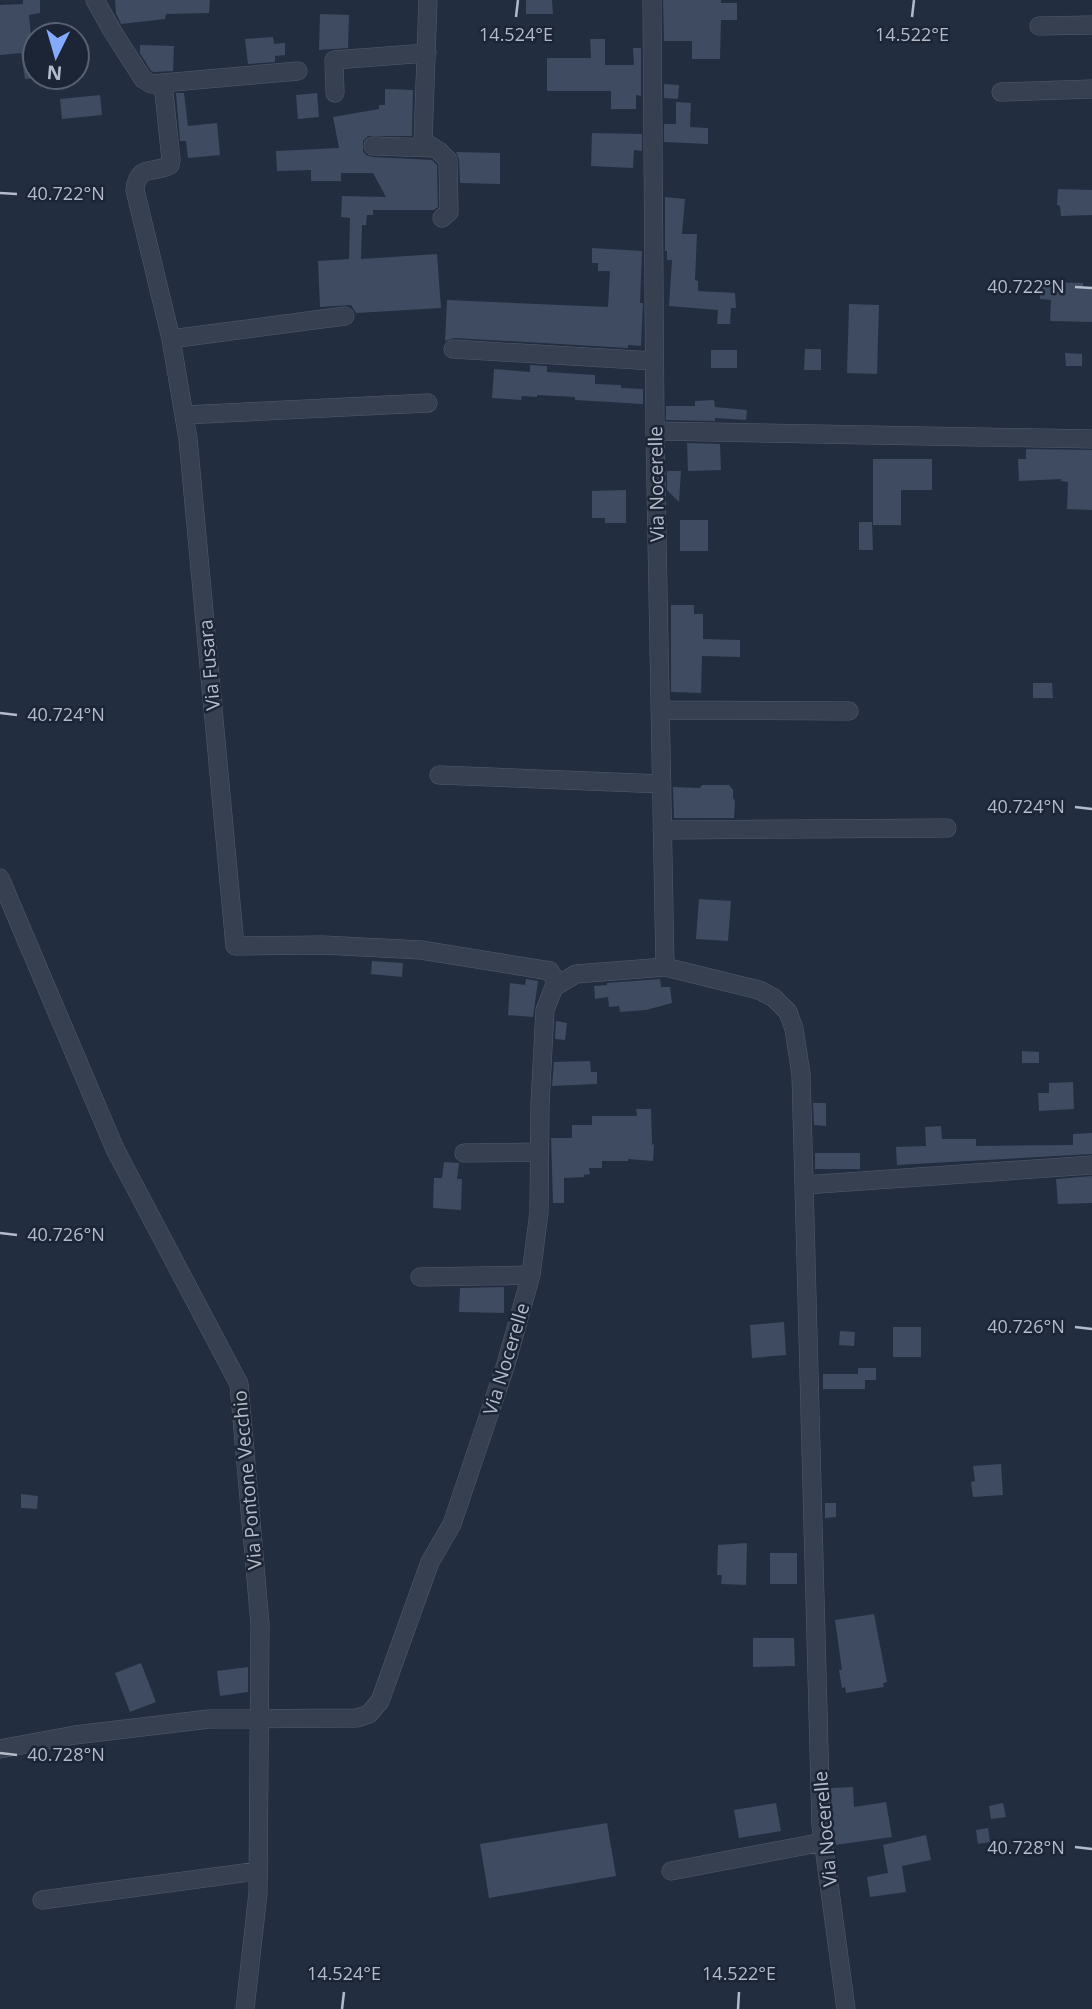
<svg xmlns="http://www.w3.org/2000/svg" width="1092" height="2009" font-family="'Open Sans',sans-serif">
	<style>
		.building { fill: #3e4b60 }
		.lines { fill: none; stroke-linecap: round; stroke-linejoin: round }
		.minor-casing { stroke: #525b6b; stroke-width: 19 }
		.minor { stroke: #374050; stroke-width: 18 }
		.ticks { fill: none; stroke: #b3bbcb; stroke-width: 2.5 }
		.labels { text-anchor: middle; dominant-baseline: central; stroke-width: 5; stroke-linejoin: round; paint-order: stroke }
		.street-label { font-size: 19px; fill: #b3bbcb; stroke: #1c2535 }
		.ticks-label { font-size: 18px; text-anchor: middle; fill: #b3bbcb; stroke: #1c2535; stroke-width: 5; stroke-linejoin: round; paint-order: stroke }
	</style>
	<rect width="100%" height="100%" fill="#222d40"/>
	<path class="building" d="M23,0H40V13L29,15L35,78L25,79L21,53L0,55V5L23,4Z
		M115,0H210L209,13L166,14L165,19L121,24L116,13Z
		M526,0H552L553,14H526Z
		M663,0H721V3H737V20H721L720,59H692V41H664Z
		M320,14L349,15L348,48L319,50Z
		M273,37L274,44L285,43V55L275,56V62L248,64L245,39Z
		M590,39H605V65H634L633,48H641V96L636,95V109H611V91H547V58H591Z
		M140,45L174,46L173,71L154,72L151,71L140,53Z
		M664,84L679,85L678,99L664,98Z
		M385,89L413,90L412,136H368L363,141V151L366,155L373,157L432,160L437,165L438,207L434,210H373V215H367L366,225H362L361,259L437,254L441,308L356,313L351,305L320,307L318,261L349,259L350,218L341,217L342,196L386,197L373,173H341V181H311V170L277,171L276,151L339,148L333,117L379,109V105H385Z
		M176,93H184L188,126L217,123L220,155L188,158L186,141H180Z
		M317,93L319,117L298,119L296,95Z
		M100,95L102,115L62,119L60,99Z
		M676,102L691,103L690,127L708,128V144L664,142V124H676Z
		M592,133L642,134V151L634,150L633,168L591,166Z
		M456,152L500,153V184L460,183L459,160Z
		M1058,189L1092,190V215L1061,216L1060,206L1057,205Z
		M665,197L685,199L682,234H697L695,280L698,281V291L735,293L736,308H731L730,324H717L718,310L669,306L672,260H667V251H665Z
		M592,248L642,251L640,303H643L641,346L628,345V348L454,338L445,341L447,300L608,307L610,271H598V263H592Z
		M1050,282L1083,283V288H1092V322L1050,321L1051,300L1040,299V284Z
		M849,304L879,305L877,374L847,373Z
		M805,349H821V370H804Z
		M711,350H737V368H711Z
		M1065,353L1082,354V366H1066Z
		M530,365L547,366V372L595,375V384L621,385V388L643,389V404L575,400V397L537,395V397L522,396L521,400L492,398L494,369L530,372Z
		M714,400L715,407L747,410L746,420L715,418V421L666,420V406H695V401Z
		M687,443L720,444L721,470L688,471Z
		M1026,449L1092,450V510L1067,509L1068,482L1061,481V479L1019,481L1018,459H1026Z
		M873,459H932V490H901V525H873Z
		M667,471H681L679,502L667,490Z
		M626,490V523H605V518H592V491Z
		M680,520H708V551H680Z
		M859,522H872L873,550H859Z
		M671,605H694V614H703V639L740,640V657L702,656L701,693L671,692Z
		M1033,683H1052L1053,698H1033Z
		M702,785H729L733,790V798L735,801L734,818H674L673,787L700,788Z
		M699,899L731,901L728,941L696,939Z
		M372,961L403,963L402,977L371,974Z
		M526,979L538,981L533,1017L508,1015L510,983L525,985Z
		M660,979L661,987H670L672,1003L646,1010L620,1012L619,1006L609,1007L608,997L595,999L594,986L607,985V983Z
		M556,1021L567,1023L565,1040L555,1039Z
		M1022,1051L1039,1052V1063H1022Z
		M590,1061L591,1072H597V1084L552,1086L554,1062Z
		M1073,1082L1074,1109L1039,1111L1038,1093H1049V1083Z
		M813,1103H826V1126L814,1125Z
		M636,1109H651L652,1145L654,1144L653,1161L628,1159V1161H602V1168H589L590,1174L584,1175V1177L564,1178V1203H553L551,1138H572V1125H592V1116H637Z
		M941,1126L942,1139H976V1146L1073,1145V1134L1092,1133V1154L897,1165L896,1147L926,1146L925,1127Z
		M815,1153H860V1169H815Z
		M444,1162L459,1163L457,1179H462L461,1210L433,1208L434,1178H442Z
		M1092,1176V1203L1058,1204L1056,1179Z
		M504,1287V1313L459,1312L460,1288Z
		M784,1322L786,1355L752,1358L750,1325Z
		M893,1327H921V1357H893Z
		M840,1331L855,1332L854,1346L839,1345Z
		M858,1368H876V1380H865V1389H823V1374H858Z
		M1001,1464L1003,1495L973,1497L971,1482L975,1481L973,1466Z
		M21,1494L38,1496L37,1509L21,1508Z
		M825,1503H836V1517L825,1518Z
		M747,1543L746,1585L721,1584L722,1575H717L718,1545Z
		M770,1553H797V1584H770Z
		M874,1614L887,1682L883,1683L884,1687L846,1693L845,1687L842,1688L839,1670H842L835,1620Z
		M753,1638H794L795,1666L753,1667Z
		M141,1663L156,1702L130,1712L115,1673Z
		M248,1667V1692L220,1696L217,1671Z
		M853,1787L854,1807L886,1802L892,1837L835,1845L832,1824L831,1788Z
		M776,1803L781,1831L739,1838L734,1810Z
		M1003,1803L1006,1817L991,1819L989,1806Z
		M607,1823L616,1876L489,1898L480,1844Z
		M988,1828L990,1842L978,1844L976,1830Z
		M926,1835L931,1860L902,1866L906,1892L870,1897L867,1877L888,1873L883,1845Z"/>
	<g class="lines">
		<defs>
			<path id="minor" d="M95,0L113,32L143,79L151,84L298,71
				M428,0L423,141L439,151L448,160L449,212L442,218
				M652,0L655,431L665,967L759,990L774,998L788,1012L794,1029L801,1074L804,1185L821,1825L846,2009
				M1039,26L1092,25
				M163,83L171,160L170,165C152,174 138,164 135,190L171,339L188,439L235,946L323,945L421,950L550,971L558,984
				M1001,92L1092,89
				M335,93L334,60L427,53
				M373,146L434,148
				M171,339L345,316
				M453,349L654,361
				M184,415L428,403
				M655,431L1092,439
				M660,710L849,711
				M439,775L662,784
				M662,830L947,828
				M0,878L115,1149L239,1384L260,1624L258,1893L245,2009
				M464,1153L539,1152
				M804,1185L1092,1165
				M420,1277L531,1275
				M0,1749L75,1735L209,1719L357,1718L369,1714L380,1701L430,1562L452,1524L506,1364L531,1275L539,1212L540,1104L545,1010L554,987L576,974L665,967
				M671,1871L823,1842
				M42,1900L258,1871"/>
		</defs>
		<use href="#minor" class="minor-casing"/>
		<use href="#minor" class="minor"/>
	</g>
	<path class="ticks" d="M516,17L518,0M912,17L914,0M0,193L17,194M1075,287L1092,288M0,713L17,715M1075,807L1092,809M0,1233L17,1235M1075,1327L1092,1329M0,1753L17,1755M1075,1847L1092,1849M342,2009L344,1992M738,2009L739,1992"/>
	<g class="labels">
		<g class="street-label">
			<text transform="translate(656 484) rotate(-91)">Via Nocerelle</text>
			<text transform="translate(209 665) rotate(-95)">Via Fusara</text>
			<text transform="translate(506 1359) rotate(-73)">Via Nocerelle</text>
			<text transform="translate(247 1480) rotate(-95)">Via Pontone Vecchio</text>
			<text transform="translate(825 1829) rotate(-95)">Via Nocerelle</text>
		</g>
	</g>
	<g class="ticks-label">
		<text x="516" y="41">14.524°E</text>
		<text x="912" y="41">14.522°E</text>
		<text x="66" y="200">40.722°N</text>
		<text x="1026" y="293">40.722°N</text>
		<text x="66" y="721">40.724°N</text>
		<text x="1026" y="813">40.724°N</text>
		<text x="66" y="1241">40.726°N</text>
		<text x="1026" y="1333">40.726°N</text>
		<text x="66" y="1761">40.728°N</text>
		<text x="1026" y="1854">40.728°N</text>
		<text x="344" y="1980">14.524°E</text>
		<text x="739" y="1980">14.522°E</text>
	</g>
	<g transform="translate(56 56) rotate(185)"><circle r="33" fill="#1c2535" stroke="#586171" stroke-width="2"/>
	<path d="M0-5L12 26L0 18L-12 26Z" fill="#84abff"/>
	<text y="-10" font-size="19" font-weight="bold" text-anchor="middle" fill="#b3bbcb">N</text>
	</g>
</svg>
